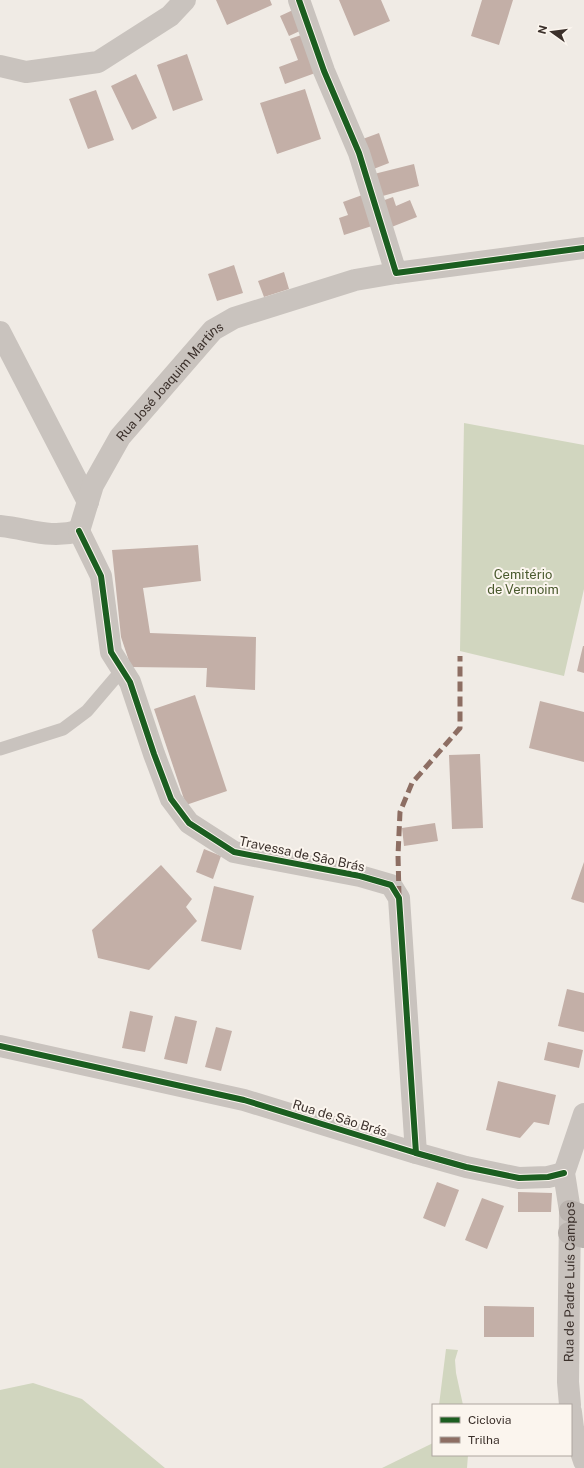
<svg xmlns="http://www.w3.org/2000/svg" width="584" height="1468" font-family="'Public Sans',sans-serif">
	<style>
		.green { fill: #d1d6bf }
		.building { fill: #c3afa7 }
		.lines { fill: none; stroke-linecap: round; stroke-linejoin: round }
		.service { stroke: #c9c3be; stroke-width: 13 }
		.minor { stroke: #c9c3be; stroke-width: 22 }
		.tertiary { stroke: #c9c3be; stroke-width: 22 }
		.secondary { stroke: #bab3ae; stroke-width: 22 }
		.quiet { stroke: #8d6e63; stroke-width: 5; stroke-dasharray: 10 5; stroke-linecap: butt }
		.cycleway-casing { stroke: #fbf5ee; stroke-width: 8 }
		.cycleway { stroke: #1b5e20; stroke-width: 6 }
		.labels { text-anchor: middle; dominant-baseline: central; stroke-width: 4; stroke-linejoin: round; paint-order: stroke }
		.street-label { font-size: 13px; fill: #3b302b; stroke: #fbf5ee }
		.park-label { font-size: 13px; fill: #4a5a2e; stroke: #fbf5ee }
	</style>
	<rect width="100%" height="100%" fill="#f0ebe5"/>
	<path class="green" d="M464,423L584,445V589L564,676L460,651Z
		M446,1349L458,1350L455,1360L456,1373L463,1405H439Z
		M33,1383L82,1399L165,1468H0V1390Z
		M433,1443V1455H468L467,1468H382Z"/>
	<path class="building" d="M216,0H270L272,5L227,25Z
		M339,0H381L390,21L354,36Z
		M482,0H513L499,45L471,36Z
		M293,10L302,30L289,36L280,16Z
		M304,34L318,72L285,84L279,67L298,60L290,39Z
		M187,54L203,100L173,111L157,65Z
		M136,74L157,118L132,130L111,86Z
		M305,89L321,139L277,154L260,103Z
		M96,90L114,140L88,149L69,99Z
		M379,133L389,163L371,170L360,140Z
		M414,164L419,186L379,197L374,174Z
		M365,194L375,225L344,235L339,218L348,215L343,202Z
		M393,197L396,206L410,200L417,217L389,228L379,202Z
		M234,265L243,293L217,301L208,274Z
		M284,272L289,289L264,297L258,281Z
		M198,545L201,581L143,588L150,633L256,637L255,690L206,687L207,668L131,667L121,637L112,550Z
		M583,646H584V673L577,671Z
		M195,695L227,791L186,805L154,709Z
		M540,701L584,712V762L529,748Z
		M480,754L483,828L452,829L449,755Z
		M435,823L438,841L404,846L402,828Z
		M204,849L221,856L213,879L196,872Z
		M584,862V903L571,899Z
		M161,865L192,899L186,907L197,921L149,970L98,958L92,930Z
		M214,886L254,896L241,950L201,941Z
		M567,989L584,993V1032L558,1026Z
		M130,1011L153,1016L145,1052L122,1048Z
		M175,1016L197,1021L187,1064L164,1059Z
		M216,1027L232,1031L221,1071L205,1067Z
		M548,1042L583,1050L579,1068L544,1060Z
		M498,1081L556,1095L549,1125L534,1122L520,1138L486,1130Z
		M437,1182L459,1190L445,1227L423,1218Z
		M518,1192L552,1193L551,1212H518Z
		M482,1198L504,1206L487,1249L465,1240Z
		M484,1306L534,1307V1337H484Z"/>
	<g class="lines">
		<path class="service" d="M0,749L63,729L87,711L122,670"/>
		<g class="minor">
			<path d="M299,0L324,71L359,153L396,273L584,248"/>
			<path d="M0,66L26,72L98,62L170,16L185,0"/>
			<path d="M0,332L88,502"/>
			<path d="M0,526C30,529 49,539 79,531"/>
			<path d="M79,531L101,576L111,652L130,682L154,754L171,799L189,823L234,852L360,876L391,885L399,898L416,1153"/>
			<path id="s1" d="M79,531L93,485L120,437L213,330L234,318L355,280L396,273"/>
			<path d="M0,1046L244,1100L416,1153L466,1167L519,1178L548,1177L564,1173"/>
		</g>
		<g class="tertiary">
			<path id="s2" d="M570,1405L568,1382L570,1211L564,1173L584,1114"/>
			<path d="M571,1412L573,1428L584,1461"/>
		</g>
		<path class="secondary" d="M570,1211L584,1216
			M569,1233L584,1237"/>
		<path class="quiet" d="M399,896L398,855L400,812L412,783L460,728V656"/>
		<defs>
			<path id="cycleway" d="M299,0L324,71L359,153L396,273L584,248
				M79,531L101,576L111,652L130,682L154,754L171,799L189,823L234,852L360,876L391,885L399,898L416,1153
				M0,1046L244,1100L416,1153L466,1167L519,1178L548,1177L564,1173"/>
		</defs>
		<use href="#cycleway" class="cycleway-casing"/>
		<use href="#cycleway" class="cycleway"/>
	</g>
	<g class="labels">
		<g class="street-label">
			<text stroke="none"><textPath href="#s1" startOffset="178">Rua José Joaquim Martins</textPath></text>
			<text transform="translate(302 854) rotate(12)">Travessa de São Brás</text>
			<text transform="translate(340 1118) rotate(17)">Rua de São Brás</text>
			<text stroke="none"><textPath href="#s2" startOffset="123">Rua de Padre Luís Campos</textPath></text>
		</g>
		<g class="park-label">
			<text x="523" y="574">Cemitério<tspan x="523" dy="15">de Vermoim</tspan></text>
		</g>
	</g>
	<rect x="432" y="1404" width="140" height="52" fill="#fbf5ee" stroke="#aea6a0"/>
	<rect x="440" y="1417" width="20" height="6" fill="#1b5e20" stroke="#aea6a0"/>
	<text x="468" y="1424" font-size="12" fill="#3b302b">Ciclovia</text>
	<rect x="440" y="1437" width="20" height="6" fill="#8d6e63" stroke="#aea6a0"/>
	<text x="468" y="1444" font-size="12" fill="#3b302b">Trilha</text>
	<g transform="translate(552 32) rotate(284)" stroke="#fbf5ee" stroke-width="3" paint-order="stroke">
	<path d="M0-3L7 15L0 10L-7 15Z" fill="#3b302b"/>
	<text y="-6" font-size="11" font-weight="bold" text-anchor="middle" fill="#3b302b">N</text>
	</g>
</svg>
